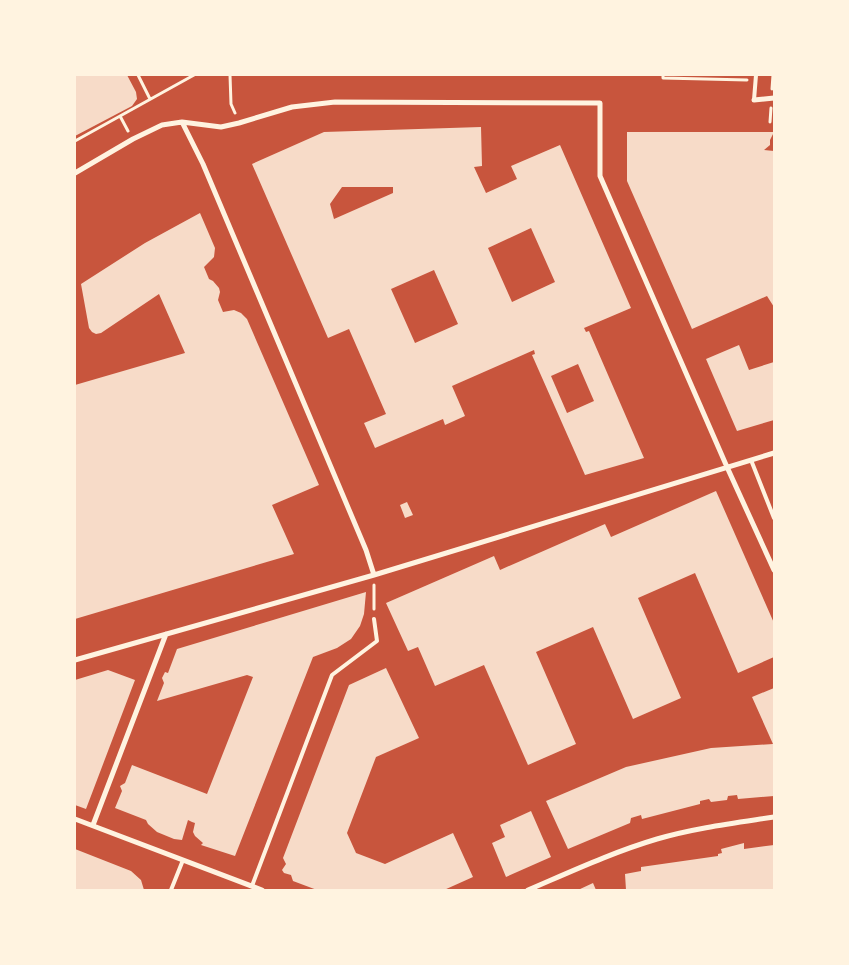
<svg xmlns="http://www.w3.org/2000/svg" width="849" height="965" font-family="'DM Sans',sans-serif">
	<style>
		.building { fill: #f7dbc8; fill-rule: evenodd }
		.lines { fill: none; stroke-linecap: round; stroke-linejoin: round }
		.path { stroke: #fff3e0; stroke-width: 3 }
		.service { stroke: #fff3e0; stroke-width: 4 }
		.minor { stroke: #fff3e0; stroke-width: 5 }
	</style>
	<rect width="100%" height="100%" fill="#c8553d"/>
	<path class="building" d="M75,75H127L136,92L137,99L132,106L75,136Z
		M481,127L482,166L474,167L486,193L517,179L511,166L560,145L631,308L584,328L586,332L589,331L644,458L585,475L532,355L535,354L534,350L452,386L465,416L445,425L443,419L375,448L364,423L386,414L349,329L328,338L252,164L324,132ZM342,187H393V193L334,219L330,204ZM531,228L555,282L512,302L488,248ZM434,270L458,324L415,343L391,289ZM578,364L594,401L567,413L551,376Z
		M627,132H774L770,140V145L764,150L774,151V307L767,296L692,329L627,181Z
		M200,213L215,248L214,257L204,267L209,279L213,281L219,288L220,292L218,300L223,312L234,310L241,313L247,319L319,485L272,505L294,554L75,619V385L185,353L159,294L101,333L96,334L92,332L89,328L81,284L145,243Z
		M739,345L749,370L774,362V420L737,431L706,359Z
		M716,491L774,623V657L738,673L695,573L638,598L681,698L633,719L593,627L536,652L576,744L528,765L484,665L435,686L418,647L408,651L386,603L494,556L500,570L605,524L611,537Z
		M407,502L413,515L405,518L400,505Z
		M366,592L364,614L360,626L351,639L337,648L313,657L235,856L201,845L203,843L195,836L193,832L195,823L192,822L188,820L182,840L174,839L157,832L148,824L146,820L115,808L122,791L120,786L125,783L132,765L207,794L253,677L247,675L157,701L164,683L162,678L165,672L168,673L177,649Z
		M386,668L419,738L376,757L347,833L356,853L385,864L453,833L473,877L444,890H317L293,881L291,875L284,873L282,870L286,864L283,858L349,685Z
		M108,670L135,680L86,809L75,805V680Z
		M774,688V796L738,799L737,795L728,796L727,800L711,802L709,799L700,801V804L642,819L641,815L631,818L630,823L568,849L546,801L626,767L711,748L773,744L752,697Z
		M531,811L551,857L506,877L492,843L505,837L500,825Z
		M744,843V849L774,845V890H626L625,874L641,871V867L718,856V854L722,853L721,849Z
		M75,849L131,871L141,880L144,890H75Z
		M593,883L596,890H578Z"/>
	<g class="lines">
		<path class="path" d="M138,75L150,99
			M230,75L231,104L235,113
			M663,75V78L747,80
			M772,89L773,75
			M120,116L128,131
			M770,122L771,108
			M75,141L194,75
			M374,585V609"/>
		<path class="service" d="M754,100L756,75
			M751,460L774,518
			M252,886L332,675L377,641L374,619
			M171,890L183,860"/>
		<path class="minor" d="M754,100L774,98
			M182,122L203,164L366,550L374,575
			M75,173L133,139L162,125L182,122L221,127L239,123L292,107L335,102L600,103V176L727,467L774,570
			M75,660L374,575L774,453
			M75,819L262,890
			M93,825L166,634
			M528,890C570,872 613,852 657,839C695,828 735,823 774,817"/>
	</g>
	<rect width="849" height="965" fill="none" stroke="#fff3e0" stroke-width="152"/>
</svg>
